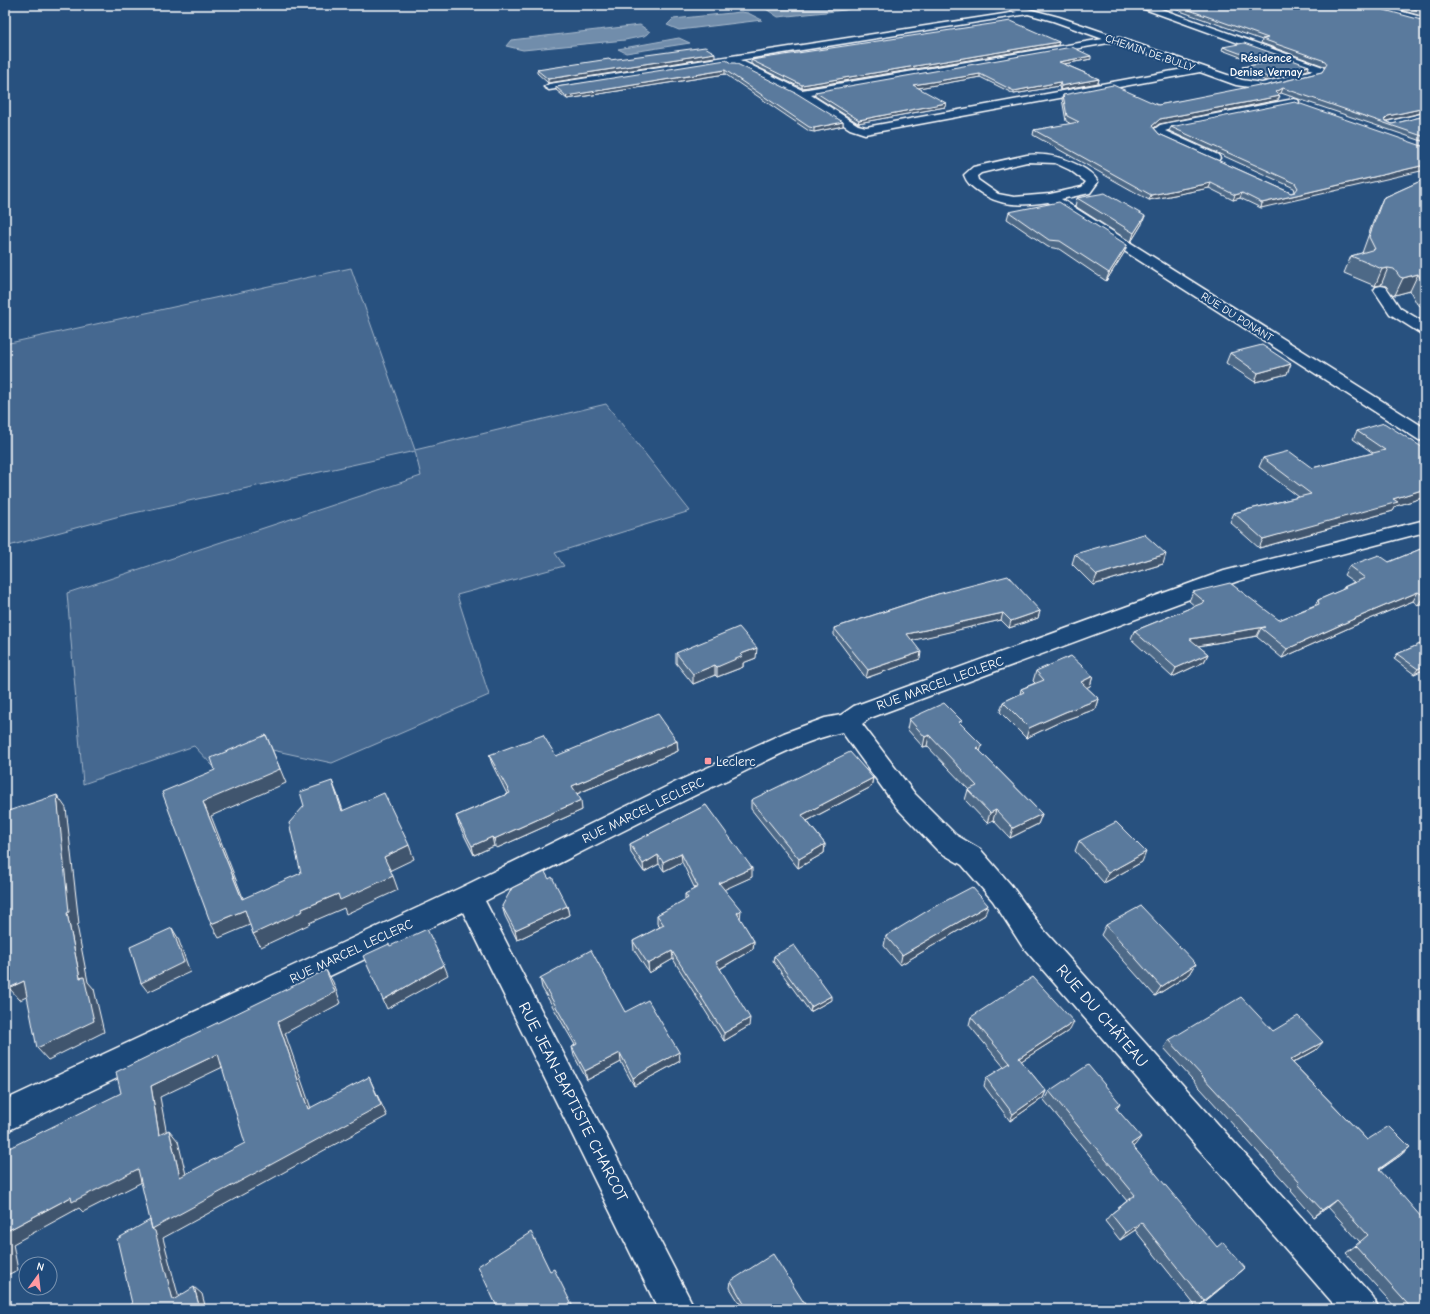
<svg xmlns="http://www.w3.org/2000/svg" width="1430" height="1314" font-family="'Comic Neue',sans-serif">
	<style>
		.green { fill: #446890; stroke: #a2b4c8 }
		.water { fill: #718dab; stroke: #aabbcd }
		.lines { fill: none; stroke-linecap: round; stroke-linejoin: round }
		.minor-casing { stroke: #fff; stroke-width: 3 }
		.minor { fill: #1f4a7a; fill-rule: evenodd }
		.wall { fill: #4d6987; stroke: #fff }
		.shaded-wall { fill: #3f556e; stroke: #fff }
		.building { fill: #5a7a9d; stroke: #fff; fill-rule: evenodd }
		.poi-dot { fill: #ff9aa2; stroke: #1f4a7a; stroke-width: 1.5 }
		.labels { text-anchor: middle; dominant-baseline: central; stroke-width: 4; stroke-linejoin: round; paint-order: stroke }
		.far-street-label { font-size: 11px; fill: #fff; stroke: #1f4a7a }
		.far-neighbourhood-label { font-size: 12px; font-weight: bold; fill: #fff; stroke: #1f4a7a }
		.street-label { font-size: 13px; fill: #fff; stroke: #1f4a7a }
		.poi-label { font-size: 13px; fill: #fff; stroke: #1f4a7a; text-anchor: start }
		.near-street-label { font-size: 16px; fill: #fff; stroke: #1f4a7a }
	</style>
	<rect width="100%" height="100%" fill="#28517f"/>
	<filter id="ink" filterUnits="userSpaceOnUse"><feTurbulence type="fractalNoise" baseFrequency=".025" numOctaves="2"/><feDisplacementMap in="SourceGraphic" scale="8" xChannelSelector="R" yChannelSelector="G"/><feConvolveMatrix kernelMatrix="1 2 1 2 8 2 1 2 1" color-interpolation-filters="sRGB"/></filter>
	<g filter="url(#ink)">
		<path class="green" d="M351,268L415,450L606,404L690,511L555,553L564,566L457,595L489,695L332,763L272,750L213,766L194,746L83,784L67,593L421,476L415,451L116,517L5,547V344Z"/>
		<path class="water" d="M795,5H863L845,10L778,17L766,9Z
			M741,12L748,13L762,20L679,30L667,25L673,19Z
			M640,25L650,32L644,36L625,40L523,50L506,46L511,40Z
			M679,38L690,43L626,53L618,49Z"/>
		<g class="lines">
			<defs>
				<path id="minor" d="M999,5H1013L1059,17L1242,80L1262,83L1313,70L1139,7L1138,5H1150L1323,67L1324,69L1320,75L1262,89L1236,85L1200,72L865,134L850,129L797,95L729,62L549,90L544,87L549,84L1017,12L1000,7ZM1028,14L1053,21L1103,39L802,90L740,60ZM1114,42L1189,68L866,127L858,125L811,95Z
					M1363,5H1377L1425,18V24L1364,7Z
					M1294,99L1298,100L1299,102L1298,104L1168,130L1165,131L1218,155L1220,158L1218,161L1214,162L1158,137L1152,131L1160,125L1164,124Z
					M1425,113V119L1390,127L1384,124L1386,122Z
					M1027,155C1049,153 1066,158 1085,169C1091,173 1095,176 1098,182L1090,193L1061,199L1425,428V441L1419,440L1048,202C1022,206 1000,207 978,191C971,186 967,183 964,175L973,167ZM1027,162L1055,163L1070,170L1086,182L1082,187L1050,194L1014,197L998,194L978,180L977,176L981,173Z
					M1381,286L1386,287L1400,308L1425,323V335L1420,333L1390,314L1374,290L1376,287Z
					M1425,520V532L1238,581L870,718L862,724L915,794L956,835L980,849L1011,885L1042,928L1373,1297L1379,1309H1338L1022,946L993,901L962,865L938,851L897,808L842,732C801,741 763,763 725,781C644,819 565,861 485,901L695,1309H658L463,912L5,1132V1100L460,888L676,782L784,733L825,718L841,715L854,706L1224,571Z"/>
			</defs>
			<use href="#minor" class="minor-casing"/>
			<use href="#minor" class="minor"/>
		</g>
		<path class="wall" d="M1163,5H1366L1425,112L1386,120L1392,124L1425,116V142L1281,93L1278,94V100L1159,124L1154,128L1159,134L1291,193L1295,191L1294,188L1169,131L1171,127L1425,147L1261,208L1240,198L1233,200L1209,188L1149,200L1033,135L1034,130L1071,124L1066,121L1062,99L1063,95L1158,105L1264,86L1322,72L1325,68L1324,66L1261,43L1262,40Z
			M1383,5H1425V17Z
			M1059,42L1058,45L802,88L751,64V60Z
			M1223,47L1309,66L1308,70L1266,81L1241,71L1242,67L1259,64L1222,50Z
			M715,57L548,83L537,73V70Z
			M1091,59L1064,64L1099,79L1098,83L1060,90L1059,86L1014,94L980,77L918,88L945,107L858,123L815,96V92Z
			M731,63L843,122V126L814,132L809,131L725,74L567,99L556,90V87Z
			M1425,179V308L1417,304L1410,291L1395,295L1392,294L1386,286L1381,285L1375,286L1344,273L1351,256L1362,253L1376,214L1383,198Z
			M1077,198L1142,224L1131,242L1075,206Z
			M1009,212L1127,245L1124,253L1106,281L1059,249L1048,247L1007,219Z
			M1230,353L1287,374L1255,382L1226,363Z
			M1357,431L1425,449V497L1396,506L1393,511L1259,548L1230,522L1234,513L1299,497L1259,467L1263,458L1312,468L1373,453L1353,439Z
			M1423,548L1425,602L1418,605L1413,601L1351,627L1282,658L1257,637V636L1198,646L1208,654L1204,662L1172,677L1131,639L1134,631L1195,606L1189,601L1193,592L1279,620L1315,605L1318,600L1342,590L1344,587L1354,582L1344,575L1349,566L1389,562Z
			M1075,554L1163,564L1093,585L1072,564Z
			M938,594L1040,611L1038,618L1009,628L1001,620L912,640L920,659L866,678L834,635V628Z
			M1425,642V669L1414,674L1394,659L1397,654Z
			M676,653L756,658L743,663V667L717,677L715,675L693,684L676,663Z
			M1036,671L1093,676L1090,686L1086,687L1099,699L1096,709L1062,721L1026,738L1000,712L1003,702L1020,694L1021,689L1035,683L1033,681Z
			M909,719L961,724L980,751L1042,814L1038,824L1010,838L993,820L987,823L965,800L968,790H969L927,746L923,747L907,729Z
			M677,741L678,751L577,794L582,810L497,848L494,846L474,855L459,825L456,816L507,794L492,764L489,755L556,756Z
			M873,778L871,787L807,821L825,844L824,853L798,868L751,809V800Z
			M706,805L752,877L724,889L740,919L754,941L753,949L720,969L749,1026L724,1041L673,959L649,973L634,950L633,941L660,927L657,924V915L685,900V894L695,889L682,862L664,871L659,864L644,872L631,853L630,844Z
			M1079,841L1142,862L1104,883L1075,851Z
			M502,906H567L569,915L517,940L505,916Z
			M985,915L900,965L884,946L886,936Z
			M1106,925L1196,964L1190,974L1155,996L1101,935Z
			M774,956L831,1000L810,1012L773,961Z
			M540,978L625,1012L680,1061L634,1086L621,1062L587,1080L574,1056L572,1047L575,1045L542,988Z
			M971,1017L1070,1030L1021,1061L1046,1091L1043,1098L1010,1121L984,1086L986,1078L1004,1067L969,1025Z
			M1273,1031L1316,1050L1293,1063L1367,1140L1401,1155L1380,1170L1425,1309H1397L1346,1253L1360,1242L1328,1207L1314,1217L1291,1191L1292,1190L1164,1048L1169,1040Z
			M1049,1091L1117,1109L1135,1145L1133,1147L1237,1275L1197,1308L1135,1230L1120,1240L1105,1221L1111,1214L1127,1201L1044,1100Z
			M731,1281L808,1309H743L730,1288Z"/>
		<path class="shaded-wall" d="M1059,42L1058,45L802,88V85Z
			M715,53V57L548,83V79Z
			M1091,56V59L1058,65L1059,62Z
			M1309,66L1308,70L1266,81L1267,77Z
			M725,70V74L567,99L566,96Z
			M980,74V77L913,89V85Z
			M1099,79L1098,83L1060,90L1061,86Z
			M1060,82L1059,86L1014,94V91Z
			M1283,88L1281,93L1275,96L1276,92Z
			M1280,96L1278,100L1164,123L1159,124L1150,131L1152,126L1160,119L1165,118Z
			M946,103L945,107L858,123L859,120Z
			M1425,108V112L1386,121L1384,120L1388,116Z
			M843,122V126L814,132V128Z
			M1425,165V170L1261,208L1262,203Z
			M1211,183L1209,188L1149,200L1151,195Z
			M1242,193L1240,198L1233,200L1235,195Z
			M1145,216L1142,224L1131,242L1134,233Z
			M1127,245L1124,253L1106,281L1109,273Z
			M1388,268L1381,285L1375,286L1382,269Z
			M1418,274L1410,291L1395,295L1403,278Z
			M1291,364L1287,374L1255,382L1258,373Z
			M1425,489V497L1396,506L1393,511L1259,548L1263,539Z
			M1166,554L1163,564L1093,585L1097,575Z
			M1418,592L1413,601L1351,627L1282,658L1287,649L1356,618Z
			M1424,596H1425V602L1418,605Z
			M1040,611L1038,618L1009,628L1011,621Z
			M1003,613L1001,620L906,642L907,634Z
			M1265,627L1261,628L1257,636L1186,648L1190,639Z
			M757,648L756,658L743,663V667L717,677V667L741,654Z
			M921,652L920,659L866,678L868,670Z
			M1208,654L1204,662L1172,677L1176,668Z
			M715,665V675L693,684V674Z
			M1425,665V669L1414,674L1418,669Z
			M1093,676L1090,686L1077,692L1081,682Z
			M1099,699L1096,709L1062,721L1026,738L1029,728L1065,712Z
			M266,735L286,783L211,816L249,913L242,899L203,802Z
			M929,735L927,746L923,747L925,737Z
			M677,741L678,751L574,795L572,786Z
			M982,745L979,755L977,748Z
			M873,778L871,787L801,824L802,815Z
			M332,781L338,796L348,825L342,811Z
			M57,795L66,808L79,924L77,925L88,982L94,989L104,1032L48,1060L37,1048L80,978L67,913Z
			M581,800L582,810L497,848L494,839Z
			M996,810L993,820L987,823L990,813Z
			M1042,814L1038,824L1010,838L1013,828Z
			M492,837L494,846L474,855L472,846Z
			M825,844L824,853L798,868L799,859Z
			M409,845L414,859L389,871L384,857Z
			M1146,852L1142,862L1104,883L1108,873Z
			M681,853L682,862L664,871L663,862Z
			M658,855L659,864L644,872L643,864Z
			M752,868V877L719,892V883Z
			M393,876L398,890L346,914L344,908L309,923L310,924L261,947L253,934L302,909L338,894Z
			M988,905L985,915L900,965L902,955Z
			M567,906L569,915L517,940L515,930Z
			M245,910L252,924L219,938L211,924Z
			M741,910L740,919L737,913Z
			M172,928L178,938L190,972L148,992L141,983Z
			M754,941L753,949L716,971V962Z
			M672,951L673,959L649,973L648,964Z
			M1196,964L1190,974L1155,996L1161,987Z
			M444,965L448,975L387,1009L383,1000Z
			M326,970L333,982L341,1003L285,1033L315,1120L308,1109L278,1022Z
			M24,981L35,993L20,1000L9,988Z
			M831,996V1000L810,1012L811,1007Z
			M750,1018L749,1026L724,1041V1033Z
			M1074,1022L1070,1030L1015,1065L1019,1058Z
			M1323,1042L1316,1050L1283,1068L1290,1060Z
			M679,1052L680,1061L634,1086L633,1078Z
			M620,1053L621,1062L587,1080L585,1071Z
			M218,1054L227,1065L160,1097L169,1146L159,1135L151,1086Z
			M5,1067L8,1084L5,1085Z
			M369,1077L374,1088L387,1116L163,1238L181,1306L173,1300L152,1229Z
			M1046,1091L1043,1098L1010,1121L1013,1114Z
			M1120,1103L1115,1112V1107Z
			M169,1130L178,1141L189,1187L180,1177Z
			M1141,1137L1135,1145L1126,1152L1131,1144Z
			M1410,1147L1401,1155L1370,1176L1379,1169Z
			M138,1169L148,1179L83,1212L79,1208L13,1244L18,1270L5,1276V1232L71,1197Z
			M1336,1200L1328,1207L1314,1217L1322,1210Z
			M1141,1222L1135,1230L1120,1240L1126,1233Z
			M1245,1268L1237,1275L1197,1308L1204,1301Z
			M194,1287L202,1294L206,1309H200Z"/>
		<path class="building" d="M1175,5H1366L1425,21V108L1388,116L1384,120L1392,124L1425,116V137L1283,88L1276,92L1280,96L1165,118L1160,119L1152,126L1159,134L1291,193L1295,192L1298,188L1295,183L1171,127L1295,102L1425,147V165L1262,203L1242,193L1235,195L1211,183L1151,195L1034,130L1079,122L1067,116L1063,95L1113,85L1158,105L1259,85L1264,86L1322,72L1327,64L1325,61L1262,39L1268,38Z
			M1398,5H1425V12Z
			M1011,21L1059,42L802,85L751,60Z
			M1244,43L1309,66L1267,77L1242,67L1266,63L1223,47Z
			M705,47L715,53L548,79L537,70L609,59L610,60Z
			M1072,47L1091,56L1059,62L1099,79L1061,86L1060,82L1014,91L980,74L913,85L946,103L859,120L815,92Z
			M726,60L731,63H735L796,93L843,122L814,128L809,127L725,70L566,96L556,87Z
			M1425,179V287L1418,274L1403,278L1400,277L1394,269L1388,268L1382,269L1351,256L1375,249L1369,237L1383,198Z
			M1105,193L1145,216L1134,233L1077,198Z
			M1059,202L1127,245L1109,273L1060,241L1049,240L1009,212Z
			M1262,345L1291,364L1258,373L1230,353Z
			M1384,423L1425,449V489L1393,499L1398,502L1263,539L1234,513L1311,494L1263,458L1289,451L1312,468L1385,450L1357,431Z
			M1144,534L1166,554L1097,575L1075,554Z
			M1423,548L1425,550V596H1424L1418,592L1356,618L1287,649L1261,628L1265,627L1190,639L1208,654L1176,668L1134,631L1205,602L1193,592L1230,583L1279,620L1319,604L1318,600L1346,588L1344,587L1365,578L1349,566L1379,555L1389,562Z
			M1008,576L1040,611L1011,621L1003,613L907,634L921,652L868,670L834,628L938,594Z
			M739,627L757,648L741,654L743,656L717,667L715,665L693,674L676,653Z
			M1425,642V665L1418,669L1397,654Z
			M1071,656L1093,676L1081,682L1099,699L1065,712L1029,728L1003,702L1024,692L1021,689L1044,680L1036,671Z
			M944,703L962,721L959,722L982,745L977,748L1042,814L1013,828L996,810L990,813L968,790L977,786L929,735L925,737L909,719Z
			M658,714L677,741L572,786L581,800L494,839L492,837L472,846L456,816L510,793L489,755L543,735L556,756Z
			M266,735L280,769L203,802L242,899L301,873L289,823L304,806L300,792L332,781L342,811L384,793L409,845L384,857L393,876L340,900L338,894L302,909L303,911L253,934L245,910L211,924L162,792L215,770L211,758Z
			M850,752L873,778L802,815L825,844L799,859L751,800Z
			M57,795L69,912L67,913L80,978L84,977L94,1021L37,1048L24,981L9,988L5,959V812Z
			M706,805L752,868L719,883L741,910L737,913L754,941L716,962L750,1018L724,1033L672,951L648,964L633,941L664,925L657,915L688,898L685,894L698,887L681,853L663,862L658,855L643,864L630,844Z
			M1116,822L1146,852L1108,873L1079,841Z
			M545,872L549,879L552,877L567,906L515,930L502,906L512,888Z
			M972,887L988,905L902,955L886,936L932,908Z
			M1141,906L1196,964L1161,987L1106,925Z
			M172,928L184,962L141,983L130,947Z
			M427,929L444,965L383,1000L363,956L389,944L390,946Z
			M794,945L831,996L811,1007L774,956Z
			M591,950L625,1012L648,1000L679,1052L633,1078L620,1053L585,1071L572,1047L577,1044L540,978Z
			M326,970L335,992L278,1022L308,1109L369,1077L381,1105L152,1229L138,1169L72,1202L71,1197L5,1232V1150L121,1093L116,1072ZM218,1054L245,1143L180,1177L169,1130L159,1135L151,1086Z
			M1033,977L1074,1022L1019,1058L1046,1091L1013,1114L986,1078L1010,1063L971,1017Z
			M1241,997L1273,1031L1298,1016L1323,1042L1290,1060L1367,1140L1389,1126L1410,1147L1379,1169L1422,1218L1425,1215V1309H1412L1355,1246L1368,1235L1336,1200L1322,1210L1298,1184L1300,1183L1169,1040Z
			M1088,1065L1120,1103L1115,1107L1141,1137L1131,1144L1217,1247L1223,1242L1245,1268L1204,1301L1141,1222L1126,1233L1111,1214L1135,1195L1049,1091Z
			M150,1220L152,1229L155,1231L173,1300L194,1287L200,1309H132L133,1308L117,1239Z
			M531,1232L550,1271L554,1269L574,1309H498L478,1266Z
			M773,1254L808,1309H747L731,1281Z"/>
	</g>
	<rect class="poi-dot" x="704" y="757" width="8" height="8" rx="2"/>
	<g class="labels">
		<g class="far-street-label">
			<text transform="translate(1150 53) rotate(19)">CHEMIN DE BULLY</text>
			<text transform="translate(1237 317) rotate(32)">RUE DU PONANT</text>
		</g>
		<g class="far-neighbourhood-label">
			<text x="1266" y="58">Résidence<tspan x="1266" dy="14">Denise Vernay</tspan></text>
		</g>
		<g class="street-label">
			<text transform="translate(940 683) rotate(-20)">RUE MARCEL LECLERC</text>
			<text transform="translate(643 810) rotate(-26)">RUE MARCEL LECLERC</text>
			<text transform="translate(351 951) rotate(-25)">RUE MARCEL LECLERC</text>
		</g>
		<g class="poi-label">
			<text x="716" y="761">Leclerc</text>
		</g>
		<g class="near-street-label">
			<text transform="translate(1102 1016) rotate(49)">RUE DU CHÂTEAU</text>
			<text transform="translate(573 1102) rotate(63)">RUE JEAN-BAPTISTE CHARCOT</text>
		</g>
	</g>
	<rect width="1430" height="1314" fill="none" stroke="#1f4a7a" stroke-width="20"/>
	<rect x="10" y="10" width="1410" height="1294" fill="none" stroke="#fff" stroke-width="1.5" filter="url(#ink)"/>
	<g transform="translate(38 1276) rotate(15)"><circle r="19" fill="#1f4a7a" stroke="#7992af"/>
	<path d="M0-3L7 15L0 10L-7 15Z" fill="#ff9aa2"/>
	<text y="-6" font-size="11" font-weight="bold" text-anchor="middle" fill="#ffffff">N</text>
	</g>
</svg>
